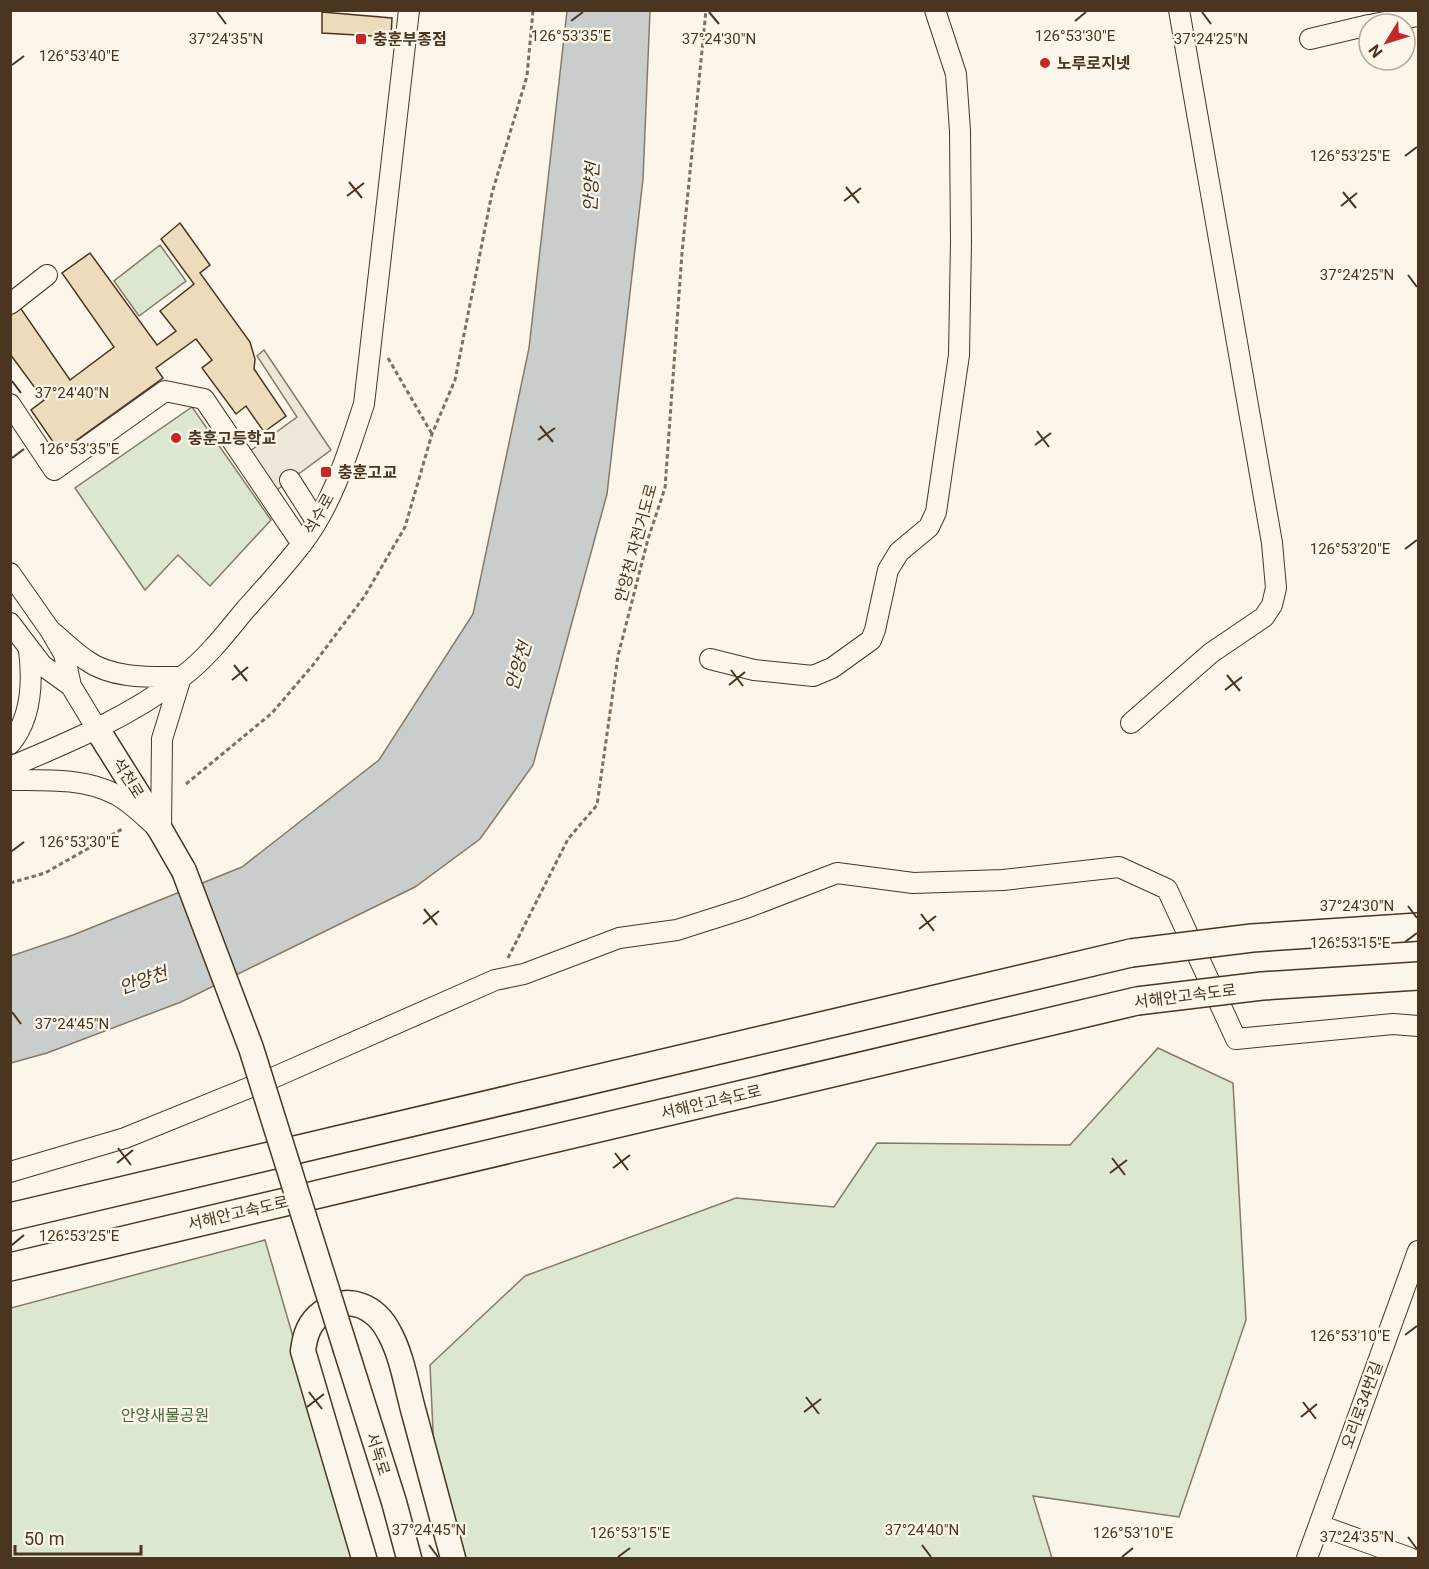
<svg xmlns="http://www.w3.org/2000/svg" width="1429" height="1569" font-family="Roboto,'Noto Sans KR',sans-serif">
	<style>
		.green { fill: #dce7d0; stroke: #887966; stroke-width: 1.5 }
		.parking { fill: #ede7d9; stroke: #887966; stroke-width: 1.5 }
		.water { fill: #c9cecd; stroke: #887966; stroke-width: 1.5 }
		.building { fill: #ecdcbc; stroke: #4a3520; stroke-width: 1.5 }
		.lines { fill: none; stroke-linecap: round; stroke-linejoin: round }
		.minor-casing { stroke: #4a3520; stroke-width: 22 }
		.major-casing { stroke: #4a3520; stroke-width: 27 }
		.highway-casing { stroke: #4a3520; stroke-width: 30 }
		.path { stroke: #7f6f5c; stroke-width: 3; stroke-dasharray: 4.5 3; stroke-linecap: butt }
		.minor { stroke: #fbf6e9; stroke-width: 20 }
		.major { stroke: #fbf6e9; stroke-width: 24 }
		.highway { stroke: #fbf6e9; stroke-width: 27 }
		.major-bridge-casing { stroke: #4a3520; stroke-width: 27; stroke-linecap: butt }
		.highway-bridge-casing { stroke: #4a3520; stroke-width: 30; stroke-linecap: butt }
		.major-bridge { stroke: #fbf6e9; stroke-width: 24 }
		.highway-bridge { stroke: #fbf6e9; stroke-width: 27 }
		.ticks { fill: none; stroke: #4a3520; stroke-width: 2 }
		.poi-dot { fill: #c62828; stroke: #fbf6e9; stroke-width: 2 }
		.labels { text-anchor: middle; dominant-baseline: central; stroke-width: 4.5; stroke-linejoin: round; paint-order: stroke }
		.poi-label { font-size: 16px; font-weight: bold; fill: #4a3520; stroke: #fbf6e9; text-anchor: start }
		.street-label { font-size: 16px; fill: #4a3520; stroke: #fbf6e9 }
		.park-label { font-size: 16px; fill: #436837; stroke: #fbf6e9 }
		.water-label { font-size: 18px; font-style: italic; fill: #4a3520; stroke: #fbf6e9 }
		.ticks-label { font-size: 15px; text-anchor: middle; fill: #4a3520; stroke: #fbf6e9; stroke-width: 4.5; stroke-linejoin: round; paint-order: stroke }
	</style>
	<rect width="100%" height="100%" fill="#fbf6e9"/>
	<path class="green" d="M160,245L186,281L139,316L114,281Z
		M192,407L271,520L210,586L178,555L145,590L75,488Z
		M1158,1048L1233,1083L1246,1320L1179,1517L1033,1496L1052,1558H465L434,1453L430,1365L525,1276L736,1198L834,1207L877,1143L1070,1145Z
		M265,1240L357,1558H11V1308Z"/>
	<path class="parking" d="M264,350L331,450L270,495L243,456L297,417L257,356Z"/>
	<path class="water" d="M567,11H650L643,179L607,494L533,765L480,839L415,887L181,1002L47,1053L11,1063V956L73,935L242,867L379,760L473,614L529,348Z"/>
	<path class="building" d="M322,12L392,18L391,37L322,33Z
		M180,223L210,265L200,273L250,342L255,359L254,369L286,416L264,432L246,406L236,414L202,368L212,360L196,339L156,368L163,378L60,452L31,410L44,400L10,354V309L17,303L70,380L114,347L62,273L90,253L157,345L176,331L160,311L194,284L161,239Z"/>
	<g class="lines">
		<defs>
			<path id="minor" d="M1374,24L1418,16
				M1310,39L1369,25
				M10,304L47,275
				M10,404L54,470L165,391L204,399L302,544
				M290,480L316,521
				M10,573L50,630L64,654L71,686L97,729
				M10,623L42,665L71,686
				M710,659L754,670L813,676L832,668L871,640L875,630L888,570L899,552L929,527L936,512L959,355L961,241L960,131L956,74L935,10
				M1131,723L1211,653L1264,617L1272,605L1276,588L1272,543L1179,10
				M10,744C32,718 33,682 29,650
				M10,767C70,742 131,716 183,676C207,658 226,633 245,610C264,589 284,567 301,545C333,504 348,452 364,404L409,10
				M10,780C46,780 85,778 117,795C133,804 147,819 161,831L162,739L181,677C151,677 112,679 86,660C73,651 62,640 50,630
				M10,1172L125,1138L268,1080L495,980L524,974L619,938L677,930L746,908L837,873L913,883L1003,880L1119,867L1167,889L1236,1039L1393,1024L1418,1026
				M1319,1525L1418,1251
				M1307,1558L1319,1525L1410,1558"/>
			<path id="major" d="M97,729L161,831L184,871
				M346,1350L394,1502L409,1558
				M364,1558L303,1351C305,1335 309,1322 323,1312C349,1293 377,1307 390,1334C402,1356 407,1388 414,1413C427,1461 440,1510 453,1558"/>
			<path id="highway" d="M10,1217L1131,953
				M10,1267L1137,1001"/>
		</defs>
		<use href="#minor" class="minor-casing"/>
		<use href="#major" class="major-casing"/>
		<use href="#highway" class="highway-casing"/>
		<path class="path" d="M388,358L432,434
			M186,784L272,713L313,665L364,597L405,527L432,434L455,380L492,193L527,76L533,10
			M10,883L45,873L124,828
			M508,958L568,839L597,805L618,656L648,539L665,488L682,253L706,10"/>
		<use href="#minor" class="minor"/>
		<use href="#major" class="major"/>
		<use href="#highway" class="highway"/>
		<defs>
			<path id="major-bridge" d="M184,871L251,1048L346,1350"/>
			<path id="highway-bridge" d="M1131,953L1252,938L1418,927
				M1137,1001L1262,986L1418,976"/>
		</defs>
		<use href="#major-bridge" class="major-bridge-casing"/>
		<use href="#highway-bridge" class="highway-bridge-casing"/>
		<use href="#major-bridge" class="major-bridge"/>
		<use href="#highway-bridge" class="highway-bridge"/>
	</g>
	<path class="ticks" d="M217,12L226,24M709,12L719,24M1202,12L1211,24M571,21L583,12M1075,21L1086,12M12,65L24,56M1405,156L1417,147M349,182L362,198M846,187L859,203M1343,192L1356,208M347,196L364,183M844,201L861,188M1341,206L1357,193M1408,275L1417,287M12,381L21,393M540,426L553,442M1037,431L1049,447M538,440L555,428M1035,445L1051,433M12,458L24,449M1405,549L1417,540M234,665L247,681M731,670L743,686M1227,675L1240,691M232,680L248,667M729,685L745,672M1225,690L1242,677M12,851L24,842M1408,906L1417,918M424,909L437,925M921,914L934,931M423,924L439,911M919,929L936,916M1405,942L1417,933M12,1012L21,1024M118,1148L131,1165M615,1153L628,1170M1112,1158L1125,1175M117,1163L133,1150M613,1168L630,1155M1110,1173L1127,1160M12,1245L24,1235M1405,1335L1417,1326M309,1392L322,1409M806,1397L819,1414M1303,1402L1316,1419M307,1407L324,1394M804,1412L821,1399M1301,1417L1317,1404M1408,1537L1417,1549M429,1545L438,1557M922,1545L931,1557M618,1557L630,1548M1122,1557L1133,1548"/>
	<g class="poi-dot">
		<rect x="355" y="33" width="12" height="12" rx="3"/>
		<circle cx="1045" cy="63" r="6"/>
		<circle cx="176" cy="438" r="6"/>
		<rect x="320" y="466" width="12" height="12" rx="3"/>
	</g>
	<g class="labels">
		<g class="poi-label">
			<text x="373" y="39">충훈부종점</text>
			<text x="1057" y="63">노루로지넷</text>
			<text x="188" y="438">충훈고등학교</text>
			<text x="338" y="472">충훈고교</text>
		</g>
		<g class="street-label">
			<text transform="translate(319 514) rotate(-61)">석수로</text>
			<text transform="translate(636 543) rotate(-75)">안양천 자전거도로</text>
			<text transform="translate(128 778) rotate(58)">석천로</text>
			<text transform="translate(1185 996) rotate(-7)">서해안고속도로</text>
			<text transform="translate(711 1102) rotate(-13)">서해안고속도로</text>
			<text transform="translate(238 1213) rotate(-13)">서해안고속도로</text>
			<text transform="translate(1362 1405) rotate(-70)">오리로34번길</text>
			<text transform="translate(378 1454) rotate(72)">서독로</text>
		</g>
		<g class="park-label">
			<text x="165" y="1415">안양새물공원</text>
		</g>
		<g class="water-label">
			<text transform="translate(591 187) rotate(-87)">안양천</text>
			<text transform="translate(518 666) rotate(-73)">안양천</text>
			<text transform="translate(143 980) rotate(-19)">안양천</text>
		</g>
	</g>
	<g class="ticks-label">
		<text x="571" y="41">126°53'35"E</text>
		<text x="1075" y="41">126°53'30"E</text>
		<text x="226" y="44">37°24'35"N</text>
		<text x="719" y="44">37°24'30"N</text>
		<text x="1211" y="44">37°24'25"N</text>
		<text x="79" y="61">126°53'40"E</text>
		<text x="1350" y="161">126°53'25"E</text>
		<text x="1357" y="280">37°24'25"N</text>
		<text x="72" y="398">37°24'40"N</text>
		<text x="79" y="454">126°53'35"E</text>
		<text x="1350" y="554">126°53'20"E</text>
		<text x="79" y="847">126°53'30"E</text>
		<text x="1357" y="911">37°24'30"N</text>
		<text x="1350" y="948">126°53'15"E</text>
		<text x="72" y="1029">37°24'45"N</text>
		<text x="79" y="1241">126°53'25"E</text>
		<text x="1350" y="1341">126°53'10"E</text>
		<text x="429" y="1535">37°24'45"N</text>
		<text x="922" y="1535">37°24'40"N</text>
		<text x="630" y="1538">126°53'15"E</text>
		<text x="1133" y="1538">126°53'10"E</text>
		<text x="1357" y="1542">37°24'35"N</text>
	</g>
	<rect width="1429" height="1569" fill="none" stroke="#4a3520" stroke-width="24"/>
	<g transform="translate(1387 42) rotate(232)"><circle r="28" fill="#fbf6e9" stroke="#b4a999" stroke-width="1.5"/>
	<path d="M0-4.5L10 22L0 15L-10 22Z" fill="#c62828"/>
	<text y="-9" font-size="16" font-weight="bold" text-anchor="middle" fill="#4a3520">N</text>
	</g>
	<path d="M15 1545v9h126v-9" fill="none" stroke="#4a3520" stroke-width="3"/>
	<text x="24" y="1545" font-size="18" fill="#4a3520" stroke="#fbf6e9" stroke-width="4.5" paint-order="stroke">50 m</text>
</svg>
